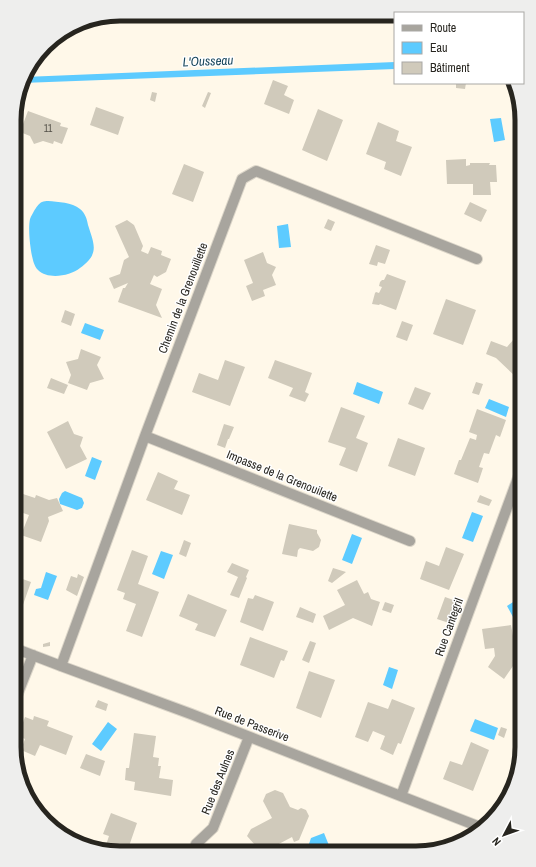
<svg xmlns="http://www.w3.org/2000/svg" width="536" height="867" font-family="'Archivo Narrow',sans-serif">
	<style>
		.water { fill: #5dcbff }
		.building { fill: #d0cabb }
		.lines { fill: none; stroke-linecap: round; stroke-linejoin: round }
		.minor-casing { stroke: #dcd6c9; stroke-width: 12 }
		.minor { stroke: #a8a59e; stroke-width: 10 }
		.labels { text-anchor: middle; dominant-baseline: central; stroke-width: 3; stroke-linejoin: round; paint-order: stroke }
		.number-label { font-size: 10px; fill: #514e46 }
		.street-label { font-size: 12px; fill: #27251f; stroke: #fff }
		.water-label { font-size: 13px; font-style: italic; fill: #17455b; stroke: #fff }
		.rim { fill: none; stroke: #27251f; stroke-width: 5 }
	</style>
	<rect width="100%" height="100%" fill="#fff8e9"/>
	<path class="water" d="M395,62V69L22,83L24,77Z
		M501,118L505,140L494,142L490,119Z
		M48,201C58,202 72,202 80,209C85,213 87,219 88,225C94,244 100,254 80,268C70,276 48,280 38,270C34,266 33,260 32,256C30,246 28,229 30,219C31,216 33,213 34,211C36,208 39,203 42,202C44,201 46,201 48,201Z
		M288,224L291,247L279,248L277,226Z
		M85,323L104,330L100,340L81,333Z
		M357,382L383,392L379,404L353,394Z
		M489,399L509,407L506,417L485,408Z
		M92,457L102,461L95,480L85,476Z
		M65,491L82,498L84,503L82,508L77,510L60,504L59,499L62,493Z
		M472,512L483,516L473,542L462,538Z
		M352,534L362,538L352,564L342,560Z
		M161,551L173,555L164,579L152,574Z
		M46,572L57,576L48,600L34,595L36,589L41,588Z
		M518,599L522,606V629L520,630L507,606Z
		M389,667L398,670L392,689L383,685Z
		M475,719L498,728L494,740L470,731Z
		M108,722L117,729L101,751L92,744Z
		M324,833L332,853H318L316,849L308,847L311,838Z"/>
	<path class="building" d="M273,80L288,86L284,95L294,100L289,114L264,104Z
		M456,83H466L465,89L456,88Z
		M152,92L157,93L155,102L150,100Z
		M208,92L211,93L205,108L202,106Z
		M96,107L124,117L118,135L90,125Z
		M318,109L343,120L327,161L302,150Z
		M28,111L61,123L60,126L68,128L62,144L54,141L53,144L43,141L34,144L30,136L20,132Z
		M378,122L399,131L396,141L412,147L401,176L384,169L386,162L366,154Z
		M466,159V166L470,165V163H490L489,165H496L497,182H490L491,195H473V184H447L446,160Z
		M184,164L204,172L193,202L172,194Z
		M470,202L487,210L481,222L464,214Z
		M328,219L335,222L331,231L324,228Z
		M127,220L134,225L143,246L141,251L148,254L151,247L162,251L161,255L171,259L166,272L157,277L154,275L150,284L162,289L156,305L162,318L118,302L123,288H125L128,283L114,289L109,278L120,274L124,260L129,257L115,226Z
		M376,245L390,250L385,264L378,262L377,266L369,264Z
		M263,252L267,263L276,267L272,275L276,285L263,290L265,296L252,301L246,286L253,283L244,260Z
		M387,274L406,281L396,310L380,304L379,305L372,304L375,293L376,292L379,293L382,287L379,286L380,282L382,280H384Z
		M446,299L476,310L463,345L433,334Z
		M65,310L75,314L71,326L61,322Z
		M402,321L413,325L407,341L396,337Z
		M514,339L522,347V379H520L518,377L517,378L496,358L486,354L491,341L507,347Z
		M81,349L101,357L97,365L104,379L90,383L87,390L68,383L71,375L66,362L78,359Z
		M225,360L245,367L230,406L192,392L199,373L218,380Z
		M275,360L312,373L305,392L309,394L305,402L289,396L293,388L268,378Z
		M51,378L68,385L64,394L47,388Z
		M476,382L483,384L479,395L472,393Z
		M415,387L431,393L423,410L408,404Z
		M341,407L365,416L356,438L368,443L357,472L339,465L346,448L328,442Z
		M477,409L506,420L500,437L496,435L489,454L484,453L479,467L483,468L478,483L454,474L459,460H461L470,438L476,440L477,435L469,432Z
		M68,421L74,434L83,437L80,446L87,459L66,469L47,432Z
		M224,424L234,427L229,439H228L225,448L217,445Z
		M398,438L425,448L415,476L388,466Z
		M158,472L178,481L174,489L190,495L182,515L146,500Z
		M17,492L35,498L36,495L49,500L57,498L63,511L48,517L49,521L41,542L21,535L29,515L14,510V498Z
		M480,495L492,500L489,506L477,502Z
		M289,524L317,530V533L321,540L319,547L313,551L300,548L298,550L297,557L282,554Z
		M184,540L191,543L186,557L179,554Z
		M446,547L464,554L449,590L420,579L426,561L439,566Z
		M132,550L148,556L138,584L159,592L142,637L126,631L136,604L123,599L125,593L117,590Z
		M232,563L249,570L246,577L247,578L239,598L230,595L238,577L227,572Z
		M333,568L346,572L332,583L328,581Z
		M78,574L84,577L77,596L66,590L71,576L77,578Z
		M14,576L31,582L18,619L14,617Z
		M357,580L364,594L368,592L371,599L380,602L372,626L353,618L329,630L323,616L345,605L337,590Z
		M188,594L227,610L215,637L195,630L198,624L179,616Z
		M255,595L274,602L263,631L240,622L248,598L253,599Z
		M445,597L459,602L452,624L437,619Z
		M385,602L394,605L391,613L382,610Z
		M300,607L316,614L313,623L296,617Z
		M511,625L513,636L522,641V653L504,679L488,667L495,656L494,648L485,649L482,629Z
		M250,637L288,651L284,661L281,660L274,678L240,665Z
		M310,641L316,643L309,663L302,660Z
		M50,642V646L43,647V644Z
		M309,671L335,680L321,718L296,708Z
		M392,699L415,708L401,744L398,743L393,755L380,749L385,736L373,731L368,742L355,737L368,702L388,709Z
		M98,700L108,704L106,711L95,707Z
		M34,716L49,721L47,726L73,736L66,755L40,745L35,756L21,750L25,739L18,736L25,717L33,720Z
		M501,727L507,729L504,738L498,735Z
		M134,733L156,736L153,757L159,758L158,766H161L159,778L173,780L171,796L134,790L135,782L125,780L126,768H129Z
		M471,742L489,750L473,791L443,779L450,761L462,765Z
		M86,754L105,761L100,776L80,768Z
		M275,790L283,793L290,807L298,810L301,808L306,810L309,816L299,840L294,842L292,837L275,846L272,853L255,845L247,836L251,829L272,818L263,801L266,794Z
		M111,813L137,823L127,852L104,851L109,836L103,834Z"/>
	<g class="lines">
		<defs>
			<path id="minor" d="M145,436L410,541
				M14,648L61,666L191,714L480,827
				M61,666L145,436L242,179L256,171L477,259
				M14,703L33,655
				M401,796L522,467
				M193,852L196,844L213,828L249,737"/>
		</defs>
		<use href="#minor" class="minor-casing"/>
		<use href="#minor" class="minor"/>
	</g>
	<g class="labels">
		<g class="number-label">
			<text x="48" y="128">11</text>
		</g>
		<g class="street-label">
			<text transform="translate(183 298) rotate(-69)">Chemin de la Grenouillette</text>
			<text transform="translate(282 476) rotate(22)">Impasse de la Grenouilette</text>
			<text transform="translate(449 627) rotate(-70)">Rue Cantegril</text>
			<text transform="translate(252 724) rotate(21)">Rue de Passerive</text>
			<text transform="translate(218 782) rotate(-68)">Rue des Aulnes</text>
		</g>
		<g class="water-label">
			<text transform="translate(208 61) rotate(-2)">L'Ousseau</text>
		</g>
	</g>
	<path d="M0 0H536V867H0ZM120 21H416A99 99 0 0 1 515 120V747A99 99 0 0 1 416 846H120A99 99 0 0 1 21 747V120A99 99 0 0 1 120 21Z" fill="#eeeeed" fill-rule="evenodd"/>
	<path class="rim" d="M120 21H416A99 99 0 0 1 515 120V747A99 99 0 0 1 416 846H120A99 99 0 0 1 21 747V120A99 99 0 0 1 120 21Z"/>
	<rect x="394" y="12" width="130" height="72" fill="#ffffff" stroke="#a9a8a5"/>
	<rect x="402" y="25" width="20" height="6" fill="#a8a59e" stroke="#a9a8a5"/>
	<text x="430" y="32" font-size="12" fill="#27251f">Route</text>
	<rect x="402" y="42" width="20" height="12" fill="#5dcbff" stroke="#a9a8a5"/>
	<text x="430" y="52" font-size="12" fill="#27251f">Eau</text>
	<rect x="402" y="62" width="20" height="12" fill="#d0cabb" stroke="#a9a8a5"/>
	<text x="430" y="72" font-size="12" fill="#27251f">Bâtiment</text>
	<g transform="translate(504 835) rotate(229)" stroke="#ffffff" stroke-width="3" paint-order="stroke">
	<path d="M0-3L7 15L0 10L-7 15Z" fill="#27251f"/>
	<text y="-6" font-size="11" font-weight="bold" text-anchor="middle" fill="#27251f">N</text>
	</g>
</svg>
